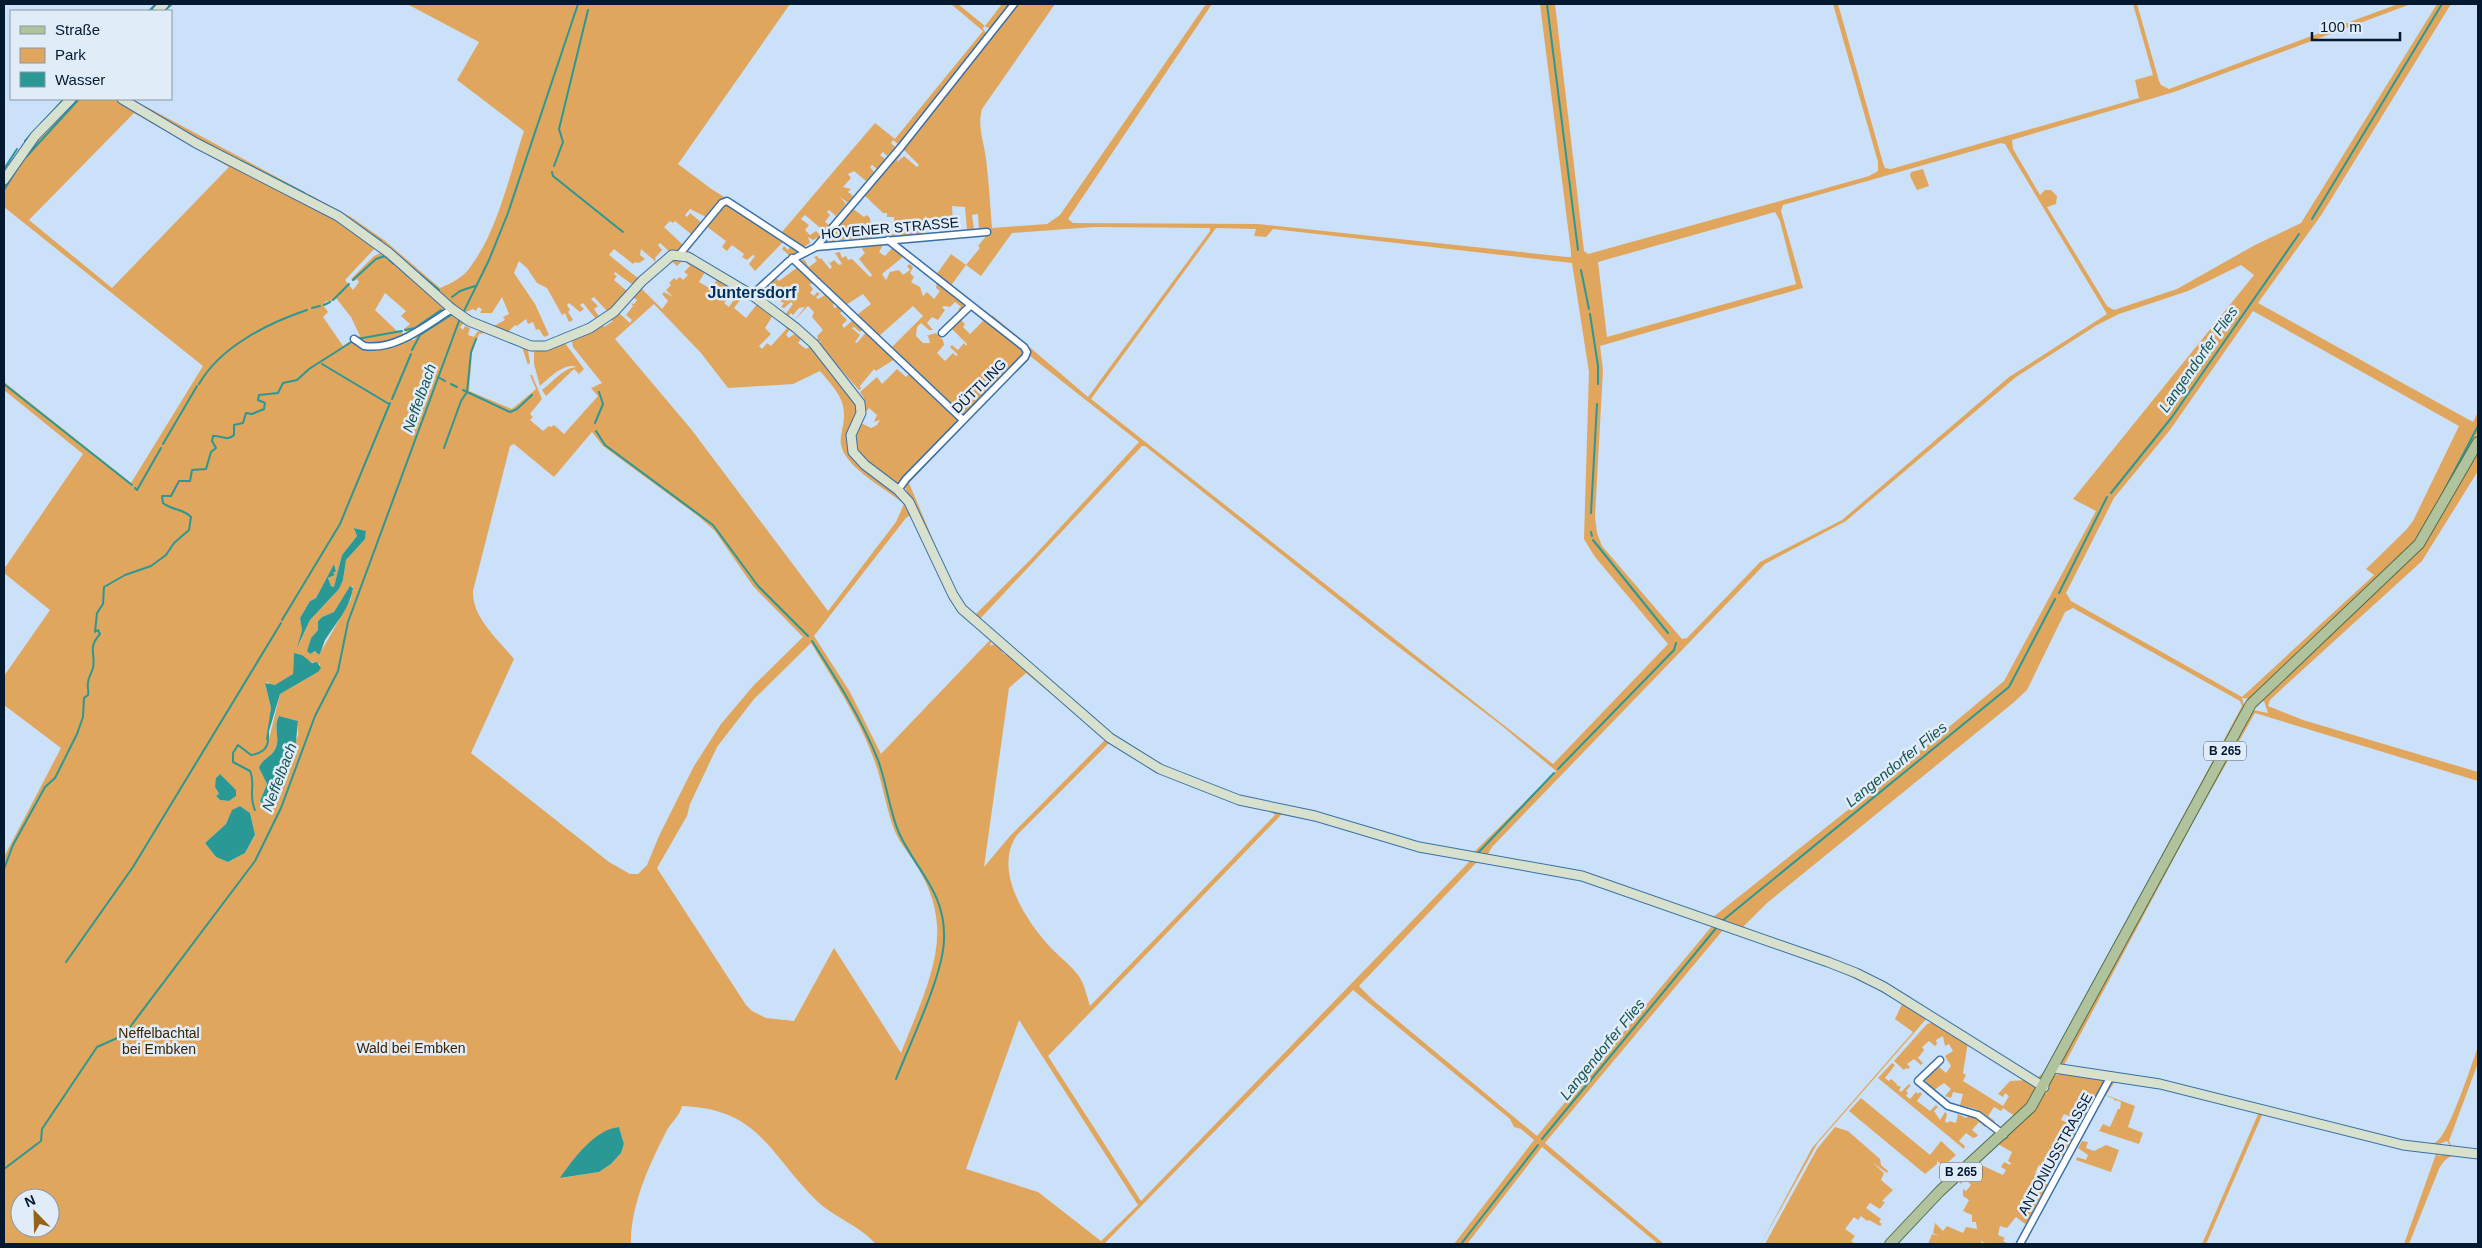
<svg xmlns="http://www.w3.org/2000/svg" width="2482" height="1248" font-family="Helvetica,sans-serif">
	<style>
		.green { fill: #e1a65d; fill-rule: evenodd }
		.water { fill: #2a9894 }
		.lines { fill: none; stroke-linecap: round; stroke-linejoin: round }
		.stream { stroke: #2a9894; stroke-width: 2 }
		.street-casing { stroke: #3a70a7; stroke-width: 9 }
		.secondary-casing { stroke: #3a70a7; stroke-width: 11 }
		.primary-casing { stroke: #516e4c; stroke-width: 12 }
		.street { stroke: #fff; stroke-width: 6 }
		.secondary { stroke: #d7e1ce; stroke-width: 9 }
		.primary { stroke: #b0c39d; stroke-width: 10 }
		.labels { text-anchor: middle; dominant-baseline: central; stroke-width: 5; stroke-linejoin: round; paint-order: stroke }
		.shield { fill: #e1ecf9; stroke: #46586c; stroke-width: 1 }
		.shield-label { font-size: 12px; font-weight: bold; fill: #03192f }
		.street-label { font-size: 14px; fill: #03192f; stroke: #e1ecf9 }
		.park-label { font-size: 14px; fill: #3c2301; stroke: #e1ecf9 }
		.water-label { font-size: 15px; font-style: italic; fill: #175350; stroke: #e1ecf9 }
		.quarter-label { font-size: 16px; font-weight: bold; fill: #032f56; stroke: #e1ecf9 }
	</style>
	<rect width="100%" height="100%" fill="#cae1f9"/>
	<path class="green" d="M407,4H790L678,164L710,188L781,233L875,123L895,139L983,31L951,4H958L985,26L1002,4H1012L991,29L984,26L983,29L987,34L899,145L893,140L891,143L895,147L887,156L883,152L880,155L885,159L877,169L872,165L870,167L874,172L866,181L854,171L848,174L851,178L843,187L851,189L848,192L853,196L848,203L840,197L846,204L836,216L829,210L827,212L830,215L825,222L829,225L824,231L805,215L801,219L809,225L805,230L810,235L816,231L821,236L813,240L808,237L810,243L790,256L782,249L784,246L788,250L791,246L784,241L755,271L749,264L755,256L753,255L747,260L742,257L744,254L732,245L727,251L722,247L726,241L702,223L706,217L690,209L685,215L687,217L690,213L702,223L692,235L675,221L673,223L670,221L664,227L683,245L677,251L670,252L660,243L658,245L662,250L655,258L656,262L641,249L640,255L645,259L639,263L635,262L633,264L614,249L609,255L639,279L633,285L615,272L614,274L617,276L614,280L628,292L608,312L594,297L591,299L598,306L594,309L599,316L595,318L583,303L580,305L584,309L580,312L569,303L567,305L570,310L568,312L573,320L569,322L565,313L562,315L547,288L537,283L527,268L519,261L514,273L535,304L549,335L544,337L539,329L536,330L533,322L528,324L526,319L517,326L515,325L508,332L492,327L505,320L503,317L509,314L502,297L492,313H480L482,309L478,307L476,311L473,309L464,313L379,244L125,99H132L351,217L384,240L440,288C452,283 464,277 471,266C498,230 510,173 524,131L457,80L479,42Z
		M1018,4H1055L982,109C977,127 984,141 986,159C989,182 990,205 992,228L1047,224L1060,215L1206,4H1212L1068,219L1073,223L1258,224L1567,257H1571V252L1540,4H1555L1584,251L1588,254L1816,191L1869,176L1878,171V162L1833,4H1838L1883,163L1885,168L1891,169L2139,98L2135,80L2153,75L2133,4H2137L2159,81L2161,85L2169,89L2398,4H2411L2174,92L2012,140L2013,149L2040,195L2045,190H2051L2057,196L2056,204L2047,207L2107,306L2114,310L2177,289L2255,245L2301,223L2437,4H2451L2322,214L2258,303L2473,422L2478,412V432L2429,523L2411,549L2250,699L2242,698L2245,708L2047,1075L2043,1079L2036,1080L1879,983L1855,970L1625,888L1575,873L1490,857L1486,854L1472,856L1426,847L1317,815L1243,799L1161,768L1110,736L964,609L953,592L909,498L905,486L908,479L1027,356L1026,347L986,316L990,318L992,315L1088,397L1210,231V228L1094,227L1012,233L981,276L966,265L950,287L936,275L951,254L966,265L980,248L978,246L987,235V229L979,230L978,214L972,215L974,230H967L965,207L952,206L953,223H949L948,219L944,220V223L935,224L934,218H927L925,216L923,234L888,237V235L895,234L894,217H887V213H883L864,195L899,153L901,155L897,160L899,162V160L904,156L917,167L919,165L903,149ZM2001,143L2005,144L2107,314L2009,377L1842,520L1760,562L1687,638L1682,639L1602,546L1597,533L1595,517L1603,370L1600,346L1803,288L1781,211L1783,205ZM1775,212L1780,221L1796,284L1607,337L1598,262ZM1216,228L1256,229L1254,236L1266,237L1273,229L1572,263L1589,372L1584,539L1595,557L1668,644L1553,764L1091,399ZM2241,265L2254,275L2073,499L2096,511L2004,681L1883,782L1712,918L1589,874L1488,854L1492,847L1765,564L1846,521L2016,377L2097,325L2119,314L2188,291ZM2253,311L2459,426L2413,521L2406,530L2366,569L2374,575L2242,697L2071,601L2066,593L2114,498L2170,430ZM1030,356L1139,442L1033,557L974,616L955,592L909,483ZM1142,446H1145L1384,636L1501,725L1556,771L1473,853L1415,842L1317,812L1256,801L1160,767L1104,730L979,620ZM2073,608L2240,701L2242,706L2048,1069L2037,1078L1865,974L1754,933L1745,929L1744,926L1767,903L2013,703L2027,690L2065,612Z
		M75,99H119L190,142L328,212L377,246L345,280L353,290L359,282L357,279L354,281L351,279L374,256L383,252L444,305V310L440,314L407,333L404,329L410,324L401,316L406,311L385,293L375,310L397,331L401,330L404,337L376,346L358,343L356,338L360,336L351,317L336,298L331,302L326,301L323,305L328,312L323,317L343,346L353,339C371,359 393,339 414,340L422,329L451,313L461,319L464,323L460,327L463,330L465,326L470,328L468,335L474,337L477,332L483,330L527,346L530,362L528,365L522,347L485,333L479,334L472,353L469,391L512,409L536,389L530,375H532L542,399L530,414L533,417L530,420L543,431L549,426L551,427L554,425L564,434L598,396L591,388L602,383L573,347L572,341L603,325L604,327L613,321L610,318L618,312L630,323L632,320L626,315L633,306L631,303L634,304L637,300L633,297L629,301L640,287L662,309L668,301L662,294L664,292L673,297L666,290L671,285L669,283L674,278L676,280L680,277L683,280L688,275L684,272L690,266L683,260L677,266L670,260C685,258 693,264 705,272L699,282L711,289L717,279L735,291L724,303L729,307L738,294L744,295L734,308L746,318L758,303L773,315L765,328L771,334L759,346L762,349L767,343L771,346L789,326L791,327L786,335L789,338L794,334L801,339L798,343L806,349L811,345L824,363H828C836,373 858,395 859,408C860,422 844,432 849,448C855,467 892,485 906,501L907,508L915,515L957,605L992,639L990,646L997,643L1004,654L1012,656L1109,742L1130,754L1167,775L1241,802L1275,810L1278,813C1309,811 1344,826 1374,835C1405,844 1436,852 1468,858L1471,861L1478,860L1568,874L1607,885L1845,970L1861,976L1925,1014L1927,1018L1817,1144L1761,1244L1812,1148L1913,1032L1895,1019L1902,1004C1847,969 1784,952 1723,930L1545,1143L1664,1244H1658L1542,1147L1467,1244H1454L1534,1140L1521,1129L1514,1127L1510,1119L1353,990L1104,1244H876C857,1224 835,1218 817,1201C769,1154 760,1109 682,1106C680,1116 670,1123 666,1132C649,1165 630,1207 631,1244H4V857L61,748L4,705V676L50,610L4,573V569L83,454L4,390V382L131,483L203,366L4,207C4,200 2,190 4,183C16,155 53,121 75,99ZM134,113L229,167L112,288L29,220ZM654,304L701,353L728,388L793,384L820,371C835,389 848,401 843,425C842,433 839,441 842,448C848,469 888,490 904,504L896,522L828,611L691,429L615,339ZM592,432L603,446L698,516L715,531L753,586L803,637L754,685L721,724L694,766L659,836L647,865L638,874H630L609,862L471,753L514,659C498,639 472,618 473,591L510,446L514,444L554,477ZM912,514L956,607L990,640L881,754L850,692L814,636L906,518ZM355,528L366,531L365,539L346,560L343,580L339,589L310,620L298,647L302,630L300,618L310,601L316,598L334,564L336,570L333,573L335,575L328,578L331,586L334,588L342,555L357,536ZM353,586L351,599L319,655L315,651L310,654L307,651L311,638L318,630V621L322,617L334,612L350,587ZM811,643C833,680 858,716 873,757C882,779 885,804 893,826C897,840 907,850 914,862C927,881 936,903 937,926C940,966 915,1016 901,1053L834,948L794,1021L766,1018L752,1011L746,1005L657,868L687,816L690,804L717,747L754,699ZM294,653L302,655L308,661L320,664L318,672L280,694L269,739L267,740L271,708L265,683L268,682L270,686L278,684L293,674ZM1026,673L1106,739L1010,836L984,867L1009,688ZM279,716L298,721V736L286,759L280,780L270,790L273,799L266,809L260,801L267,784L259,768C262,758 273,757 276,747C280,737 273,727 279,716ZM1110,742C1162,777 1209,798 1271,811L1275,815L1090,1006C1087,997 1085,986 1080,978C1073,967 1062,959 1053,950C1027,923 992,871 1017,835ZM218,775H220L236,790V796L229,801L220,800L216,796L219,794L215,787ZM240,806L250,813L255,836L245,853L228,862L216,857L205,843L226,824L232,811ZM1282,814C1345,823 1404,848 1466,860L1469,861L1468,863L1141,1201L1048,1056ZM1477,862L1559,875L1585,881L1712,926L1537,1136L1374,1001L1359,986ZM1019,1020L1138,1205L1101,1241L1038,1192L966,1169ZM619,1127L624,1144L621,1153L611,1164L599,1172L561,1178C572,1159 597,1129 619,1127ZM20,1198H50V1228H20Z
		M1923,169L1929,186L1917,190L1910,176L1911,172Z
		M852,208L864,217L867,215L870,218L872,238H867L866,232V238L828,241L827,238Z
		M887,244L883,245L879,252L885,256L893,247L904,256L882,274L886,280L890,272L899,270L903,275L910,270L907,266L910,264L913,267L910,273L914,277L911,282L920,287L923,296L927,292L934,299L940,291L936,288L937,282L963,303V309L960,311L958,309L961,307L955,302L950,307L944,306L942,307L945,310L938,320L932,317L927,323L933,330H929L921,323L917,327L916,336L923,343H930L928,336H926L936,333L943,340L944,345L937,353L945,361L953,353L956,356L958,355L950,347L952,345L958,350L964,343L966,346L967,344L951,328L966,312L967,314L961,320L965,324L963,327L970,334L983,321L977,314L1023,348L1024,355L966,415L962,416L890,349L923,316L913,306L879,336L857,315L871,304L863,294L846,305L799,262L804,259L809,267L817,261L814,257L817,256L819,259L821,258L830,269L832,267L828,261L830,263L834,260L839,265L842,264L835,253L840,252L842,258L846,256L848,260L852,259L870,277L872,275L859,259L865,253L862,249L865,245Z
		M798,267L816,284H809L813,289L810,293L814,296L817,292L820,294L816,297L818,299L827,294L830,297L827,299L831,298L836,303L833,304L834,308L840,306L844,310L840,313L847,320L842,325L844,328L854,319L863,329L860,332L854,327L852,328L860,335L855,342L857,343L867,331L895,359L876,371L874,369L860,386L861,389L859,390L819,345L821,341L816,342L818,338L817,336L823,330L812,317L814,312L808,306L794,321L805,307L799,308L793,315L791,313L788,316L785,315L793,304L791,302L784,308L781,307L784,303L780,301L784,297L778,294L781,287L776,286L766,298L763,296L768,290L765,287L776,278L779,281Z
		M565,343L584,369L579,374L574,369L546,396L542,390C552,383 564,367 577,367C565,362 549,378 540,386L534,364V352Z
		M897,369L906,377L911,372L958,421L900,482L895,484L861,458L852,442L861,423L871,428L877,425L880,420L874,422L877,415L869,408L867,411L864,409V398L860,392L877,377L882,384Z
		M2478,453V471L2422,561L2287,684L2270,700L2268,706L2303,720L2478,772V781L2255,713L2197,815L2063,1067L2061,1061L2249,714L2253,710L2268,713L2264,701L2258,704L2401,568L2444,510Z
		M1934,1022L1968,1042L1963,1073L1966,1075L1963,1081L2003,1106L2009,1096L2005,1093L2003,1097L1998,1094L2010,1081L2028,1080L2038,1089L2016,1117L2003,1108L2001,1111L1994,1107L1988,1116L1995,1121L1993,1123L1976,1109L1960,1105L1963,1094L1953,1092L1951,1098L1945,1096L1951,1089L1944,1083L1934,1090L1924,1079L1932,1070L1939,1067L1946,1073L1951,1066L1945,1056L1953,1051L1949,1044L1945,1046L1943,1036L1936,1040L1937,1044L1935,1046L1929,1041L1922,1047L1924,1050L1918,1058L1923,1063L1921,1065L1914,1059L1907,1064L1910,1067L1908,1069L1906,1068L1904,1070L1894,1061L1927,1024Z
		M2478,1047V1063L2449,1141L2451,1145L2478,1151L2450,1146L2447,1141L2437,1145L2424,1146L2078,1068L2146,1077L2401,1141C2411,1142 2427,1147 2436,1142C2449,1135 2472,1063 2478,1047Z
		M1892,1063L1895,1065L1885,1078L1889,1081L1891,1079L1897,1084L1896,1085L1901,1087L1899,1090L1901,1092L1909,1084L1911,1085L1906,1091L1908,1093L1906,1096L1910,1099L1916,1092L1918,1094L1920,1092L1922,1094L1917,1101L1930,1111L1936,1105L1938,1107L1934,1111L1940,1120L1945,1112L1947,1114L1945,1122L1948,1123L1949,1121L1956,1123L1958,1114L1966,1118L1970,1115L1977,1116L1987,1125L1985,1127L1979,1122L1972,1130L1978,1135L1976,1137L1973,1138L1966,1133L1959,1141L1965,1146L1964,1149L1878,1078Z
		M2061,1073L2105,1078L2107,1081L2093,1105L2091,1104L2095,1096L2088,1093L2081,1106L2075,1104L2071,1113L2082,1118L2084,1114L2090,1115L2085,1123L2064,1114L2061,1120L2068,1123L2065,1130L2078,1136L2064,1160L2047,1153L2042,1166L2039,1165L2035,1173L2048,1179L2047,1181L2038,1177L2036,1186L2042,1189L2045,1183L2050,1186L2028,1226L2016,1217L2007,1228L2000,1226L1998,1235L2005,1238L2003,1241L2009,1244H1987L1981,1241L1982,1244H1928L1932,1234L1939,1236L1933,1233L1935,1223L1943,1231L1947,1226L1963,1233L1966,1227L1977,1229L1976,1222H1972V1215L1963,1211L1969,1200L1963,1196V1189L1966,1191L1971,1185L1965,1179L1961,1184L1958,1181L1979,1164L2003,1175L2006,1170L2001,1167L2004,1162L2010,1165L2011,1163L2008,1161L2012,1152L1998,1144L2028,1118L2044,1093L2047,1094L2045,1092L2054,1076Z
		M2118,1079L2159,1085L2410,1148L2436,1152L2439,1156L2456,1152L2478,1156V1158C2461,1154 2448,1151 2439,1169L2409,1244H2404L2436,1154L2391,1146L2263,1113L2206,1244H2202L2259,1112L2156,1086L2120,1081L2114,1083L2106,1095L2135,1106L2128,1127L2143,1133L2139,1144L2099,1131L2103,1124L2110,1127L2118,1109H2120L2121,1102L2116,1100L2115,1102L2114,1099L2105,1095L2112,1081Z
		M1861,1098L1930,1155L1941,1141L1956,1155L1944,1166L1937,1161V1164L1925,1174L1849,1111Z
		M1835,1127L1848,1131L1880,1159L1881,1165L1888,1171L1887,1173L1872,1162L1884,1173L1881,1180L1893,1190L1882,1201L1885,1202L1880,1209L1870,1203L1866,1208L1881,1219L1879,1222L1882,1224L1880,1226L1869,1220L1867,1221L1861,1216L1858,1220L1854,1217L1845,1229L1855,1236L1851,1241L1855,1244H1765L1817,1149Z
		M2082,1141L2088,1142L2086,1148L2094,1151L2106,1145L2119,1150L2111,1172L2076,1160L2077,1157L2086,1160L2088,1155L2078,1148Z"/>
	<path class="water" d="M354,528L366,531L365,539L346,560L343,580L339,589L310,620L297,648L302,630L300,618L310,601L316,598L334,564L336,571L333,573L335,575L328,578L331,586L334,587L342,555L357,536Z
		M350,586L353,588C350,608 336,623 325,640C323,645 322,650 319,655L315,651L310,654L307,651L311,638L318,630V621L322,617L334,612Z
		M294,653L302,655L312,663L317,662L321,668L318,672L280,694L269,731V739L266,740L271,708L265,683L275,685L293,674Z
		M279,716L298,721L296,742L286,759L280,780L270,790L273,799L266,809L260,801L267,784L259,768C262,758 273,757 276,747C280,737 273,727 279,716Z
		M220,774L236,790V796L229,801L220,800L216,796L219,794L215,787L216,778Z
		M240,806L250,813L255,835L245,853L228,862L216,857L205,843L226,824L232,810Z
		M619,1127L624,1144L621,1153L611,1164L599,1172L560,1178C573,1159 595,1129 619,1127Z"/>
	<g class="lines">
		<path class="stream" d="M1547,4L1578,250
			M149,11L156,4
			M164,11L172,4
			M25,141L64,99
			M26,157L79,99
			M241,161L304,193
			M554,166L563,142L559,129L588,10
			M4,169L17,149
			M552,172L553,176L623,232
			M4,190L17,169
			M309,196L344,215L381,241
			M2312,219L2442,4
			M389,260L394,264
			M403,260L439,290
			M396,265L408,276
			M1581,270L1589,309
			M353,280L376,259L385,256L387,258
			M452,297L460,291L475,286
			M333,300L349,284
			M324,305L330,302
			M312,308L320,306
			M464,311L489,260L508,213L578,4
			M1590,314L1598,366V384
			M405,330L415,328L441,310
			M357,339L402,331
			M412,350L420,335L451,315
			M322,364L389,404
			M438,377L445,381
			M4,384L132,485
			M199,384C220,347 268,323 307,310
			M451,384L457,387
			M463,390L510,412L517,409L532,395
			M392,399L411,354
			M595,423L603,404L599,392
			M596,431L605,445L713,525L758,586L808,636
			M163,444L197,386
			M444,448L461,401L467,392L471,352L476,339
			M135,488L137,490L161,448
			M2444,491L2478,426
			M2111,493L2172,417L2299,234
			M1591,513L1597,404
			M1591,532L1592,536
			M1593,540L1668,633
			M2059,593L2107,497
			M282,620L340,524L390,403
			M812,641C837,680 861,718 878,760C887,784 889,810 899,833C917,872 946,892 944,940C943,976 910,1043 896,1079
			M1558,769L1674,650L1676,643
			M255,810C248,796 256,784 250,771L233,762V753L238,745L251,755C260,754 268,749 268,740
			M1476,855L1554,773
			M4,869L13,845L45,787L55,778L77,734L83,717L84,698L88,695C89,690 87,687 88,683C88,678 92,672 93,668C96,652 87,649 100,634L98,630L95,632L97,613L103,604L104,587L125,575L151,566L166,555L174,543L189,530L191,517C184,509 171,510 163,503L162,496H171L179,481H190L192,470L206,469L211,452L216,448L212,441L213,436C221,435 227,442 234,435V425L243,423L246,413L252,414L264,409L265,403L258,400L259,395L278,393L283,383L297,380L309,369L353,341
			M1722,921L2009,687L2055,599
			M66,962L133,867L281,623
			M1542,1139L1717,927
			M4,1169L41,1141L42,1129L97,1047L124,1035L255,861L281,808L315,716L338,671L348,622L459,321
			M1461,1244L1538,1145"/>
		<defs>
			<path id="street" d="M888,240L1024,347L1027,352L1025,357L906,479L898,490
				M816,247L901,147L1014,4
				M679,255L722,203L727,201L805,252
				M792,258L963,420
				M752,295L789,261L816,247L987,232
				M942,333L970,306
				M354,339L364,346C396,351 426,325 452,309
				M1940,1060L1918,1081L1948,1106L1978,1115L2004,1135
				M2020,1244L2111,1076"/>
			<path id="secondary" d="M157,11L164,4
				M122,99L196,143L338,216L389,253L452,309L469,321L531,346H546L590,328L614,312L642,281L672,255L688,257L752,295L796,328L814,344L860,403L861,413L851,435L853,452L865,465L898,490L909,502L953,595L962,609L1110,738L1160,769L1239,800L1315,816L1419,847L1582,876L1828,962L1856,973L1884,987L2044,1087
				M4,180L35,136L71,99
				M2054,1068L2160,1084L2403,1145L2478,1154"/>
			<path id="primary" d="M1890,1244L1940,1191L2031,1107L2251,704L2419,544L2478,442"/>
		</defs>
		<use href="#street" class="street-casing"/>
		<use href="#secondary" class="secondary-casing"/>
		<use href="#primary" class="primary-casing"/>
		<use href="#street" class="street"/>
		<use href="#secondary" class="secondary"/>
		<use href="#primary" class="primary"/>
	</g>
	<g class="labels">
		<g class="shield">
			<rect x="2204" y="741.5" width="42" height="19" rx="4"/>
			<rect x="1940" y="1162.5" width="42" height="19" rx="4"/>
		</g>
		<g class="shield-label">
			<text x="2225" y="751">B 265</text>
			<text x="1961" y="1172">B 265</text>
		</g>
		<g class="street-label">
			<text transform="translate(890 228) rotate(-5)">HOVENER STRASSE</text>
			<text transform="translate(979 386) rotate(-45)">DÜTTLING</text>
			<text transform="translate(2055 1154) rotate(-61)">ANTONIUSSTRASSE</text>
		</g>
		<g class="park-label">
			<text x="159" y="1033">Neffelbachtal<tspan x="159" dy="16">bei Embken</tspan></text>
			<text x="411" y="1048">Wald bei Embken</text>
		</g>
		<g class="water-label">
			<text transform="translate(2198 359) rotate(-55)">Langendorfer Flies</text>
			<text transform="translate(419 398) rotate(-70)">Neffelbach</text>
			<text transform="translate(1896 764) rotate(-39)">Langendorfer Flies</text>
			<text transform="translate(279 777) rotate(-69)">Neffelbach</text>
			<text transform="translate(1602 1049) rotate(-51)">Langendorfer Flies</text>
		</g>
		<g class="quarter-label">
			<text x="752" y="292">Juntersdorf</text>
		</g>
	</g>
	<rect width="2482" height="1248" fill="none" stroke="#03192f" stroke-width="10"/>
	<rect x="10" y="10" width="162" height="90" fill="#e1ecf9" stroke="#8898a8"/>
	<rect x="20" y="26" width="25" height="8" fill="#b0c39d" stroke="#8898a8"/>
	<text x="55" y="35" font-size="15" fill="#03192f">Straße</text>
	<rect x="20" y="48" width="25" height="15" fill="#e1a65d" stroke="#8898a8"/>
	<text x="55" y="60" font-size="15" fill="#03192f">Park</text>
	<rect x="20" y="72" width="25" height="15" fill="#2a9894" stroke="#8898a8"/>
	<text x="55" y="85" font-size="15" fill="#03192f">Wasser</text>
	<g transform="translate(35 1213) rotate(337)"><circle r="24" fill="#e1ecf9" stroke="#8898a8"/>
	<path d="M0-4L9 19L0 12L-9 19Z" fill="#966217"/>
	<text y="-8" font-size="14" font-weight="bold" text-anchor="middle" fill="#03192f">N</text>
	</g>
	<path d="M2312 32v8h88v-8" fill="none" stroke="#03192f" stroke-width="2.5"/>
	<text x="2320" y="32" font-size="15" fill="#03192f" stroke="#e1ecf9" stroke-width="4" paint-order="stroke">100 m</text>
</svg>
